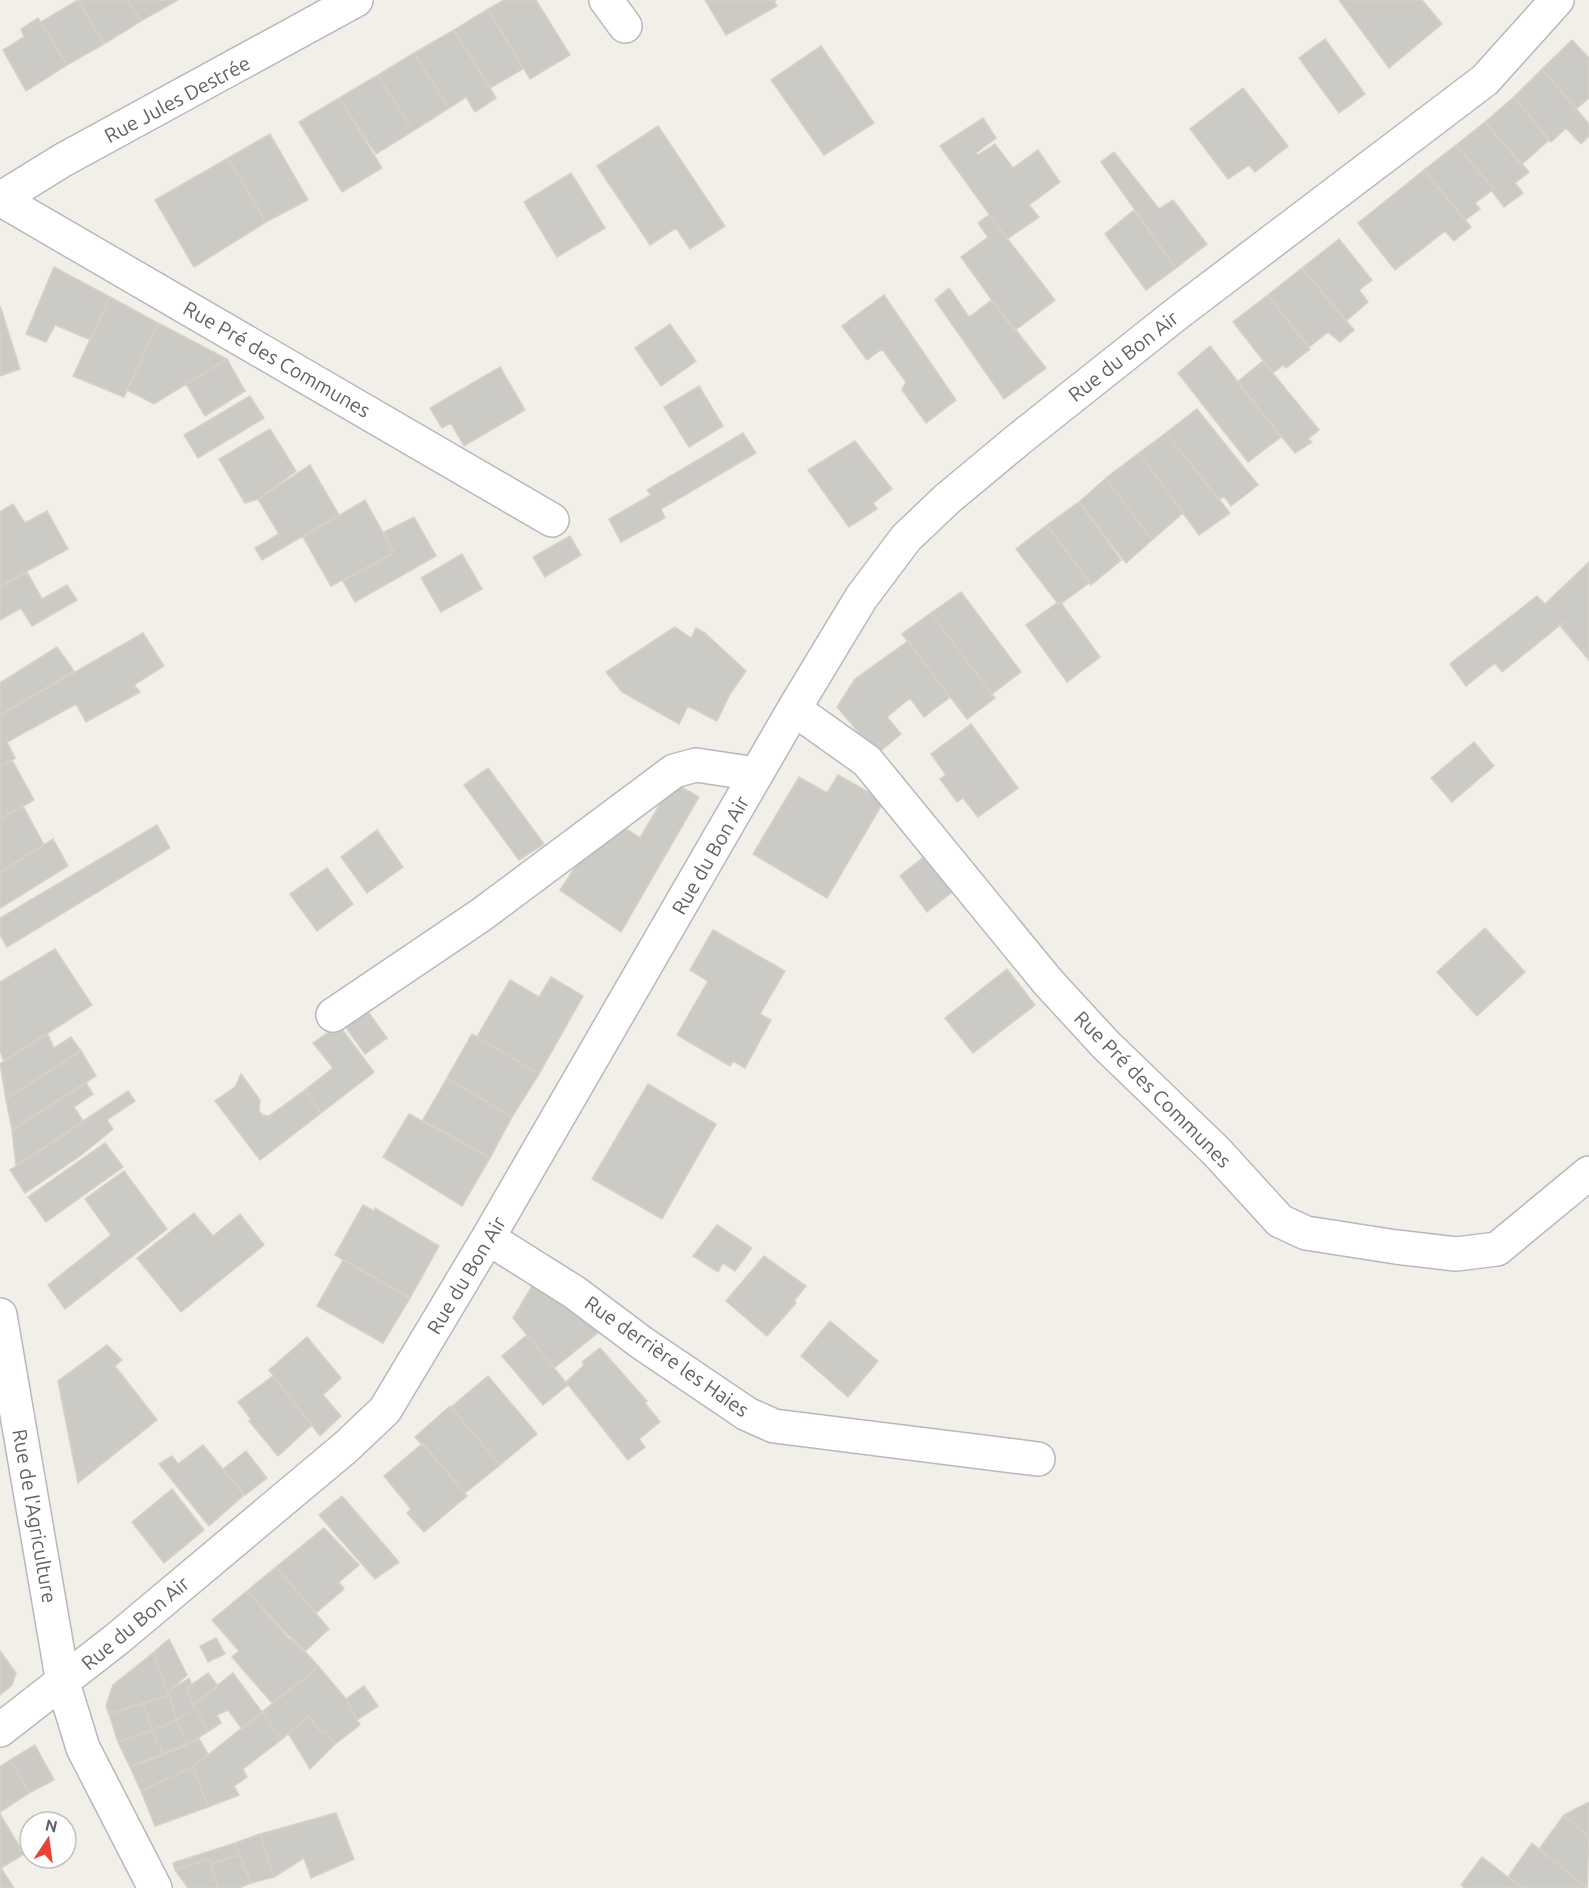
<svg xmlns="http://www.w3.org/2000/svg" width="1589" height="1888" font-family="Ubuntu,sans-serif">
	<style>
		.building { fill: #cccac5; stroke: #d6d1c6; stroke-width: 1.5 }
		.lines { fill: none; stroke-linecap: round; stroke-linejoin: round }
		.street-casing { stroke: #b5b8bc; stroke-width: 36 }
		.street { stroke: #fff; stroke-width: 33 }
		.labels { text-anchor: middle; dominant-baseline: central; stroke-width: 6; stroke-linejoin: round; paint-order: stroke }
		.street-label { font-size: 20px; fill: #5f6368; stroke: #fff }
	</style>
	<rect width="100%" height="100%" fill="#f1efe8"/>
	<path class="building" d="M78,0L104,44L67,65L41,22Z
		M78,0H128L141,21L104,44Z
		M128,0H178L141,21Z
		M504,0H536L570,55L530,79L488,9Z
		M705,0H776L774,1L777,6L726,35Z
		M1339,0H1422L1442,24L1389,68Z
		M488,9L523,69L490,88L454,30Z
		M38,18L67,65L26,91L3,50L24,37L21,29Z
		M454,30L496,98L475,112L466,97L449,108L414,53Z
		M1325,39L1365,94L1339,113L1299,58Z
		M1572,40L1589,58V98L1576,109L1542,69Z
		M821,46L874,123L824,155L771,80Z
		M414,53L449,108L413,131L378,75Z
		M1542,69L1589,124V136L1581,144L1566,128L1551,142L1514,97Z
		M378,75L413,131L376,154L339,98Z
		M1243,88L1288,146L1255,172L1249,165L1228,179L1190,129Z
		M1514,97L1549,140L1521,165L1485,122Z
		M339,98L382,168L342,192L299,122Z
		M983,118L996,138L976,153L978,155L995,144L1013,168L1038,150L1060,182L1029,205L1039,217L1007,239L940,146Z
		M1485,122L1529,172L1515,183L1523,193L1504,207L1491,190L1494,189L1456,145Z
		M658,126L725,226L690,249L676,228L650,245L597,166Z
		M270,134L308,200L266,222L228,158Z
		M1456,145L1494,189L1475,203L1480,209L1465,220L1424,170Z
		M1114,152L1159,209L1173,200L1207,244L1176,268L1101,162Z
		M228,158L266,222L194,267L155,200Z
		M1424,170L1471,227L1454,241L1445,231L1395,270L1358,223Z
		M571,173L605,228L557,257L524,202Z
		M1134,210L1176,268L1146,290L1105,234Z
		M989,215L1055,300L1014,331L961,257L988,237L978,223Z
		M1339,239L1372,280L1359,290L1368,302L1346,321L1302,268Z
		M54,267L110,297L91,340L55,325L46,342L26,334Z
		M1302,268L1354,330L1340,342L1328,332L1309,347L1268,295Z
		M949,288L969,317L992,300L1046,368L1004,399L935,300Z
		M884,295L956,400L926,423L902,390L906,382L882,349L867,360L842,326Z
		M1268,295L1310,349L1286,368L1283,365L1273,373L1233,322Z
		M110,297L158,323L124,397L73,376Z
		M0,306L20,369L0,376Z
		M158,323L227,359L154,404L127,390Z
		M670,324L696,361L661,386L635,348Z
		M1210,346L1281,437L1248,462L1178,373Z
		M227,359L245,391L205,416L186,384Z
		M1263,361L1319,430L1308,439L1312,442L1295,453L1237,382Z
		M500,367L525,410L464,446L451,423L442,428L430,408Z
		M699,386L723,426L689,447L664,407Z
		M250,396L264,418L198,458L184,435Z
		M1197,409L1258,485L1231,506L1224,496L1219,500L1166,433Z
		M270,429L296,471L258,499L245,503L219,459Z
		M743,433L756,453L661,509L665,518L621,542L609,519L651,495L647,490Z
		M1166,433L1230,513L1199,535L1139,453Z
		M855,441L892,489L873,503L877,509L849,527L808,470Z
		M1139,453L1183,513L1152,540L1106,478Z
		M310,465L339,515L262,560L255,548L279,534L258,499Z
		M1106,478L1152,540L1126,563L1079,502Z
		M365,500L394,553L331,586L303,537Z
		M1079,502L1121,560L1091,585L1047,525Z
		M13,504L25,523L47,511L68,549L0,586V512Z
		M414,517L436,556L355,602L343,581L394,553L384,532Z
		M1047,525L1090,582L1059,605L1016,549Z
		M570,536L581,555L545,577L533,557Z
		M462,554L482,589L441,612L421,578Z
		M1589,562V660L1561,627L1564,622L1502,672L1495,663L1466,686L1450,664L1537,596L1545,604Z
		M27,572L42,599L67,585L77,600L32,626L21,608L0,620V586Z
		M961,592L1021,672L992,694L931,613Z
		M1057,603H1061L1100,657L1067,682L1026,625Z
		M931,613L995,698L967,719L902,634Z
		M675,627L691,638L696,628L705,633L746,671L730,694L717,721L688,706L679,724L622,692L606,672Z
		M143,633L164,666L134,685L140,692L86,722L76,704L7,742L15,758L0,767V715Z
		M908,641L950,697L924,717L910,698L887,717L901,734L877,754L837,707L855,679Z
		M57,647L74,671L0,715V683Z
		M971,724L1018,788L978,817L963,798L957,802L940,779L946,775L931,754Z
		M1474,742L1494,766L1452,802L1431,778Z
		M12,760L34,800L0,819V767Z
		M488,768L544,844L519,860L464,785Z
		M838,775L884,801L827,898L753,854L799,777L827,793Z
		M673,782L699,797L621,932L560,890L590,845L598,849L614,821L640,838Z
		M23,806L44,845L0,872V819Z
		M157,825L170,848L7,947L0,935V918Z
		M377,830L403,867L367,893L341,857Z
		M53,839L68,866L0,908V872Z
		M934,849L962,884L927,912L900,876Z
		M327,868L353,904L317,931L290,894Z
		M1485,928L1525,972L1477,1016L1437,972Z
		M713,930L785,971L760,1014L771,1020L745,1068L733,1061L730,1066L677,1035L708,981L690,970Z
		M55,949L92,1005L4,1061L0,1050V982Z
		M1007,969L1035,1005L973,1053L945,1018Z
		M551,977L583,996L539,1074L477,1037L510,980L539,997Z
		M366,1009L387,1038L365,1054L344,1025Z
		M339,1025L374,1072L321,1113L305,1090L333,1068L313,1043Z
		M47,1033L54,1048L71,1037L81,1051L6,1099L0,1064Z
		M472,1034L539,1074L512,1117L447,1078Z
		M81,1051L96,1076L12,1130L6,1099Z
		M241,1074L260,1100L259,1111L263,1115L269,1116L305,1090L321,1113L260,1160L215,1101L235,1087Z
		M447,1078L512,1117L490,1158L423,1120Z
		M86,1083L93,1094L74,1107L83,1121L64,1136L16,1165L12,1130Z
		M648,1084L716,1124L662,1219L592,1179Z
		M128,1091L135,1101L107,1120L113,1129L80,1156L25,1193L10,1170Z
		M409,1114L490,1158L462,1206L383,1157Z
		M105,1143L123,1167L46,1222L28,1197Z
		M124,1171L167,1229L65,1309L48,1285L111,1235L85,1199Z
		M363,1205L374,1211L375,1208L439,1246L410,1298L335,1255Z
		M194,1213L213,1236L240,1214L264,1245L181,1312L137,1258Z
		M717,1225L752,1248L735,1271L723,1263L718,1272L693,1256Z
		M764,1256L806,1286L794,1301L796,1303L767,1336L726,1301Z
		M343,1260L410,1298L383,1343L317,1306Z
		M538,1276L605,1327L554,1368L513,1318Z
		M830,1321L878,1361L848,1397L801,1356Z
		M527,1335L568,1385L543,1405L502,1356Z
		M307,1337L341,1378L323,1395L341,1416L320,1436L269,1370Z
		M107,1345L122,1360L115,1366L157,1420L78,1483L58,1381Z
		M600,1348L647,1401L645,1403L660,1422L639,1439L645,1447L628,1460L566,1382L584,1365L582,1362Z
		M273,1376L312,1425L278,1456L249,1421L251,1419L238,1402Z
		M488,1376L537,1434L500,1465L451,1407Z
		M450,1406L500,1465L465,1493L415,1437Z
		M423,1443L467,1496L424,1532L407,1513L411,1509L384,1476Z
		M203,1445L244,1495L209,1526L159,1464L172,1456L178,1464Z
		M246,1451L267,1478L245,1495L223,1469Z
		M172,1489L204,1530L164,1563L132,1522Z
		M342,1496L399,1562L375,1579L319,1515Z
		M324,1528L359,1565L339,1582L344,1589L316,1613L276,1567Z
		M276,1567L329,1629L304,1652L247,1591Z
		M247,1591L290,1640L292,1637L319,1667L272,1703L232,1657L239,1651L212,1620Z
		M216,1638L225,1654L208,1662L200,1646Z
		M169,1639L187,1675L168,1692L153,1653Z
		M0,1651L16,1673L12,1685L0,1695Z
		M153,1653L169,1695L109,1714L106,1706L113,1685Z
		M319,1667L346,1699L360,1725L335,1744L325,1731L322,1734L309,1716L282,1739L262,1712Z
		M208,1673L218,1686L193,1705L187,1688Z
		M233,1673L262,1712L242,1729L228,1710L217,1715L221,1723L209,1731L193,1705Z
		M189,1678L193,1687L187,1688L195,1708L177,1720L168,1692Z
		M364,1686L378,1706L357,1720L346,1699Z
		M169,1695L177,1720L152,1730L143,1703Z
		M143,1703L152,1730L118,1742L109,1714Z
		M195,1708L209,1731L187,1745L177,1720Z
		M262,1712L282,1739L243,1769L247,1777L234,1786L239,1795L208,1807L193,1767Z
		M309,1716L322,1734L325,1731L335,1744L310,1769L288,1733Z
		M177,1720L187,1745L164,1755L152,1730Z
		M152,1730L164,1755L130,1767L118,1742Z
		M199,1739L208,1754L193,1767L141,1791L130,1767Z
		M35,1745L54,1780L29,1793L10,1760Z
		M10,1760L29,1793L0,1812V1767Z
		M193,1767L208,1807L155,1826L141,1791Z
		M1589,1802V1837L1564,1815Z
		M336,1813L354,1859L311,1878L304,1858L274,1877L260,1834Z
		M0,1814L24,1854L1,1868L0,1866Z
		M1564,1815L1589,1837L1587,1888L1539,1849Z
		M260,1834L274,1877L251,1883L235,1843Z
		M235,1843L239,1855L211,1864L209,1859L175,1870L173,1863Z
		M1532,1843L1539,1849L1587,1888H1523L1508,1877Z
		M239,1855L251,1883L239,1888H218L211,1864Z
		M1482,1857L1508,1877L1523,1888H1465L1461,1885Z
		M209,1859L218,1888H188L175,1870Z
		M0,1866L1,1868L14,1888H0Z"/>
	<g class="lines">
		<defs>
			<path id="street" d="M606,0L625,26
				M0,199L552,520
				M0,199L63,160L356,0
				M794,709L867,761L1048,982L1106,1045L1216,1151L1280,1221L1306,1233L1396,1247L1456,1254L1497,1249L1589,1173
				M333,1015L481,915L674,771L696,765L756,774
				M488,1238L574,1292L642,1343L747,1414L774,1426L1038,1459
				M0,1315L63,1683L83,1748L155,1888
				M0,1730L117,1639L346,1447L385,1410L488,1238L794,709L861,598L906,538L947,499L1019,439L1179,312L1485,80L1557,0"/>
		</defs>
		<use href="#street" class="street-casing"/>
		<use href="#street" class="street"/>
	</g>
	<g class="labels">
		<g class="street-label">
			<text transform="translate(177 99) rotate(-28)">Rue Jules Destrée</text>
			<text transform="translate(1123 356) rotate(-38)">Rue du Bon Air</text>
			<text transform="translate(277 359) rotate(30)">Rue Pré des Communes</text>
			<text transform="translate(710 855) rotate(-60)">Rue du Bon Air</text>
			<text transform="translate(1153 1089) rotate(45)">Rue Pré des Communes</text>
			<text transform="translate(466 1275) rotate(-59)">Rue du Bon Air</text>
			<text transform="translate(667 1356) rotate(35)">Rue derrière les Haies</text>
			<text transform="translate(35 1516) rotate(80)">Rue de l'Agriculture</text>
			<text transform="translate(135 1623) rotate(-40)">Rue du Bon Air</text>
		</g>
	</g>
	<g transform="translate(48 1840) rotate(13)"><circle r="28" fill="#ffffff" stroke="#bfc1c3" stroke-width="1.5"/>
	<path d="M0-4.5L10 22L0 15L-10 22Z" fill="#ea4335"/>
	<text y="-9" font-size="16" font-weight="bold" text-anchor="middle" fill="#5f6368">N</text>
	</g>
</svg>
